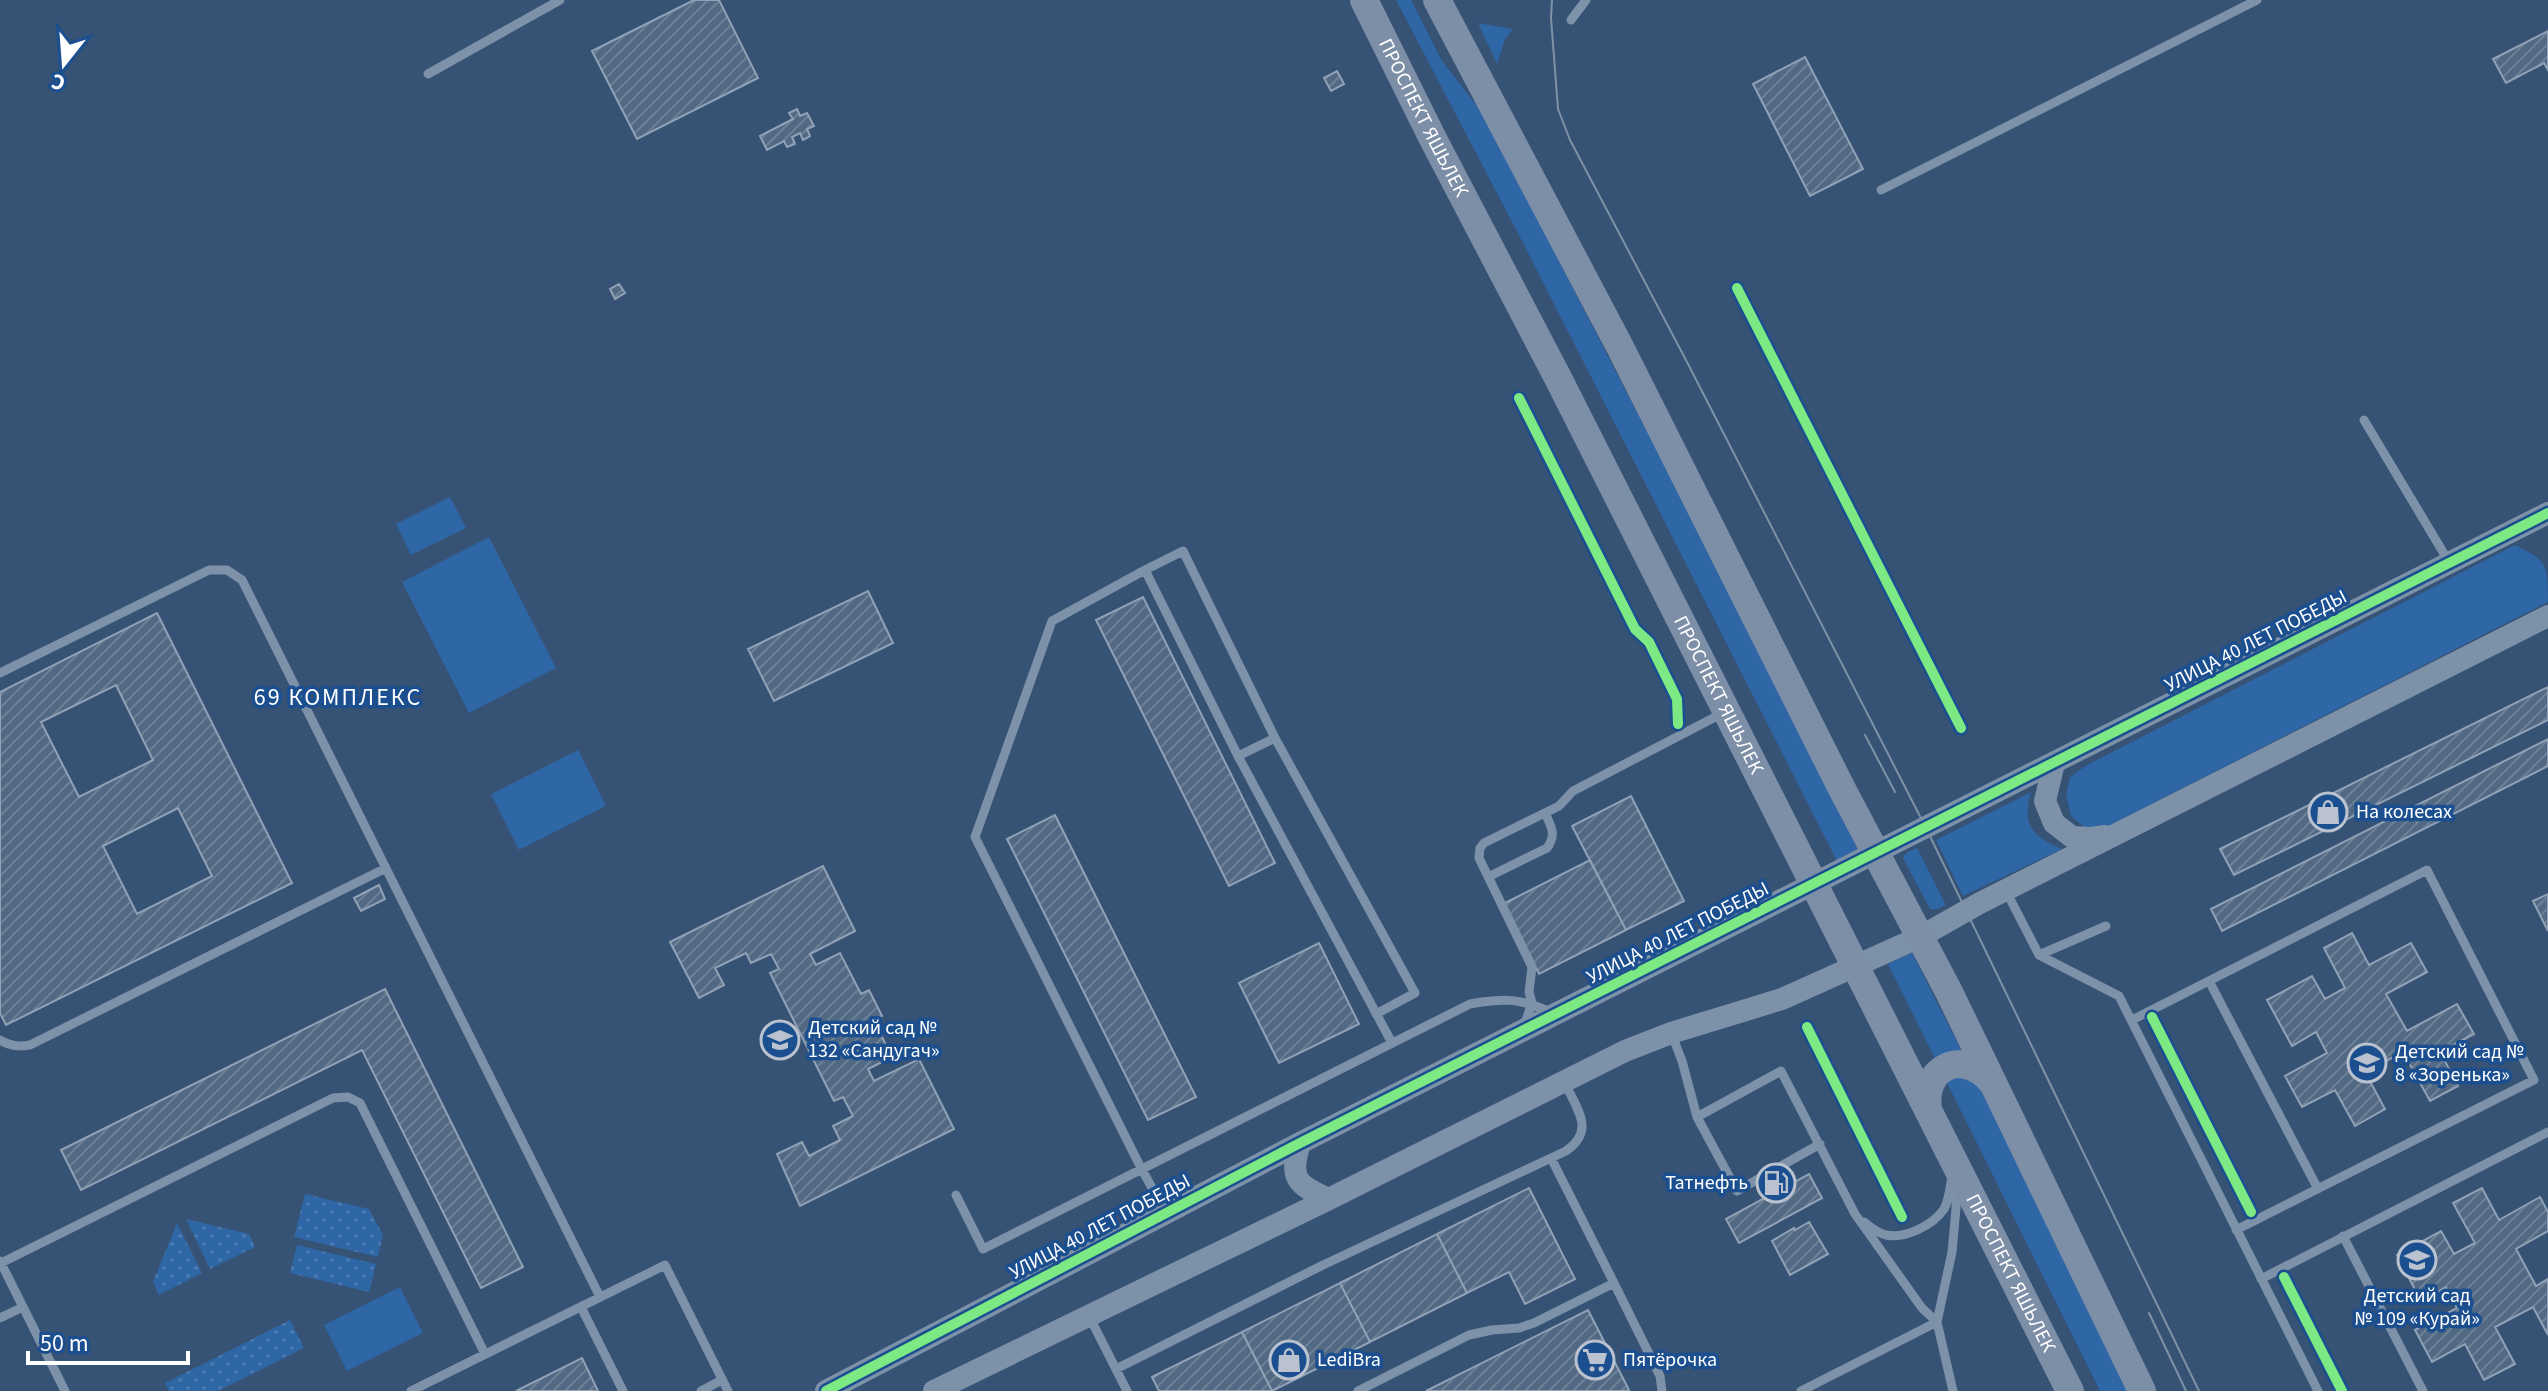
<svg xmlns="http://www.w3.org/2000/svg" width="2548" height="1391" font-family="'Source Sans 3',sans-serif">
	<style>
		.green { fill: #2f66a5 }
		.park { fill: url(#park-dots) }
		.building { fill: url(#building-hatch); stroke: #92a2b6; stroke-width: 2; fill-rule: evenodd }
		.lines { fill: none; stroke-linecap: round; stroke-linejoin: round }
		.service { stroke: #7d92a8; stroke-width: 9 }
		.tertiary { stroke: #7d92a8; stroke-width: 22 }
		.primary { stroke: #7d8ea7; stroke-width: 28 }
		.tram { stroke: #7e92a7; stroke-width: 2 }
		.cycleway-casing { stroke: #1b4f8f; stroke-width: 15 }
		.cycleway { stroke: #7ce984; stroke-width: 10 }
		.labels { text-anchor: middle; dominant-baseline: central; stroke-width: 7; stroke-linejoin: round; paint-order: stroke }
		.street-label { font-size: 20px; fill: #fff; stroke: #1b4f8f }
		.poi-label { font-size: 20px; fill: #fff; stroke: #1b4f8f; text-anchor: start }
		.quarter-label { font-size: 24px; letter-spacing: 2px; fill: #fff; stroke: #1b4f8f }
	</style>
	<defs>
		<pattern id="park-dots" width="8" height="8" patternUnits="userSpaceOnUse" patternTransform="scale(2)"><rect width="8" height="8" fill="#2f66a5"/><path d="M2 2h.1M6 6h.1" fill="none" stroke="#4e7db2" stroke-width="1.8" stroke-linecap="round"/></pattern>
		<pattern id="building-hatch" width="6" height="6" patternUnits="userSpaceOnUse" patternTransform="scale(2)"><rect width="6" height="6" fill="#526984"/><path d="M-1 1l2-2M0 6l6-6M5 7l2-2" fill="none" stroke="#6c8096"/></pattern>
	</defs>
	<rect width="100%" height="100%" fill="#365274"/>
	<path class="green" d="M1396,0H1411L1442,61L1482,112L1862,849L1837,861L1522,241Z
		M1478,23L1513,29L1505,39L1497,64Z
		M450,497L466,528L411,555L396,524Z
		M489,537L556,668L469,713L402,582Z
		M2515,545C2548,561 2548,565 2548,602L2104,828L2084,827L2071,816L2066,794L2070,777L2087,765Z
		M578,750L606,806L519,850L491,794Z
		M2031,792C2022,825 2031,836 2062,849L1963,896L1936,840Z
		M1917,848L1946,905L1937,909H1930L1903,858L1907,852Z
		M1912,953L2134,1391H2100L1888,964Z
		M400,1287L423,1333L347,1371L324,1325Z"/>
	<path class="park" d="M305,1194L369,1209L383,1235L378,1257L294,1237Z
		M186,1219L249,1234L255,1247L210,1269Z
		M177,1223L202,1273L159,1295L153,1282Z
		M297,1245L376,1264L369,1292L290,1273Z
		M290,1320L304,1348L218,1391H169L165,1383Z"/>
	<path class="building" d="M694,0H719L758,78L637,139L592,51Z
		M2548,31V70L2544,63L2506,83L2493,59Z
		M1805,57L1863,169L1810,196L1753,84Z
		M1337,71L1344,84L1331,91L1324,78Z
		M797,109L800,116L807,113L814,126L807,129L810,136L803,140L800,133L792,137L795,144L787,147L784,141L767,150L760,136L793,119L789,113Z
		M619,284L625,293L615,299L610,289Z
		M868,591L893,643L774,701L748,649Z
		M1143,597L1275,863L1229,886L1096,620Z
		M157,613L292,883L6,1025L0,1013V692ZM116,685L153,760L79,797L41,722ZM178,808L212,876L137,914L103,846Z
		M2548,687V720L2234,875L2220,849Z
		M2548,739V766L2222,931L2211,909Z
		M1631,796L1684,901L1626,930L1572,826Z
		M1055,815L1196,1097L1148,1120L1007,839Z
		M1590,860L1626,930L1539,974L1503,904Z
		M823,866L855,931L810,954L816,965L840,953L861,994L869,990L882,1016L874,1021L892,1057L868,1069L874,1081L919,1059L954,1129L800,1206L777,1154L802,1142L809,1156L840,1140L833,1126L853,1116L843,1097L834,1101L770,973L779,969L771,954L751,963L746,953L715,968L724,985L699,998L670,942Z
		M379,885L385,899L361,911L354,898Z
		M2548,894V931L2533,901Z
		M2352,933L2369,965L2411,943L2427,972L2386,994L2407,1031L2457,1004L2474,1034L2440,1052L2458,1086L2430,1101L2403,1052L2365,1072L2385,1109L2355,1126L2335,1090L2302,1107L2285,1076L2327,1053L2316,1032L2292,1046L2267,1000L2312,976L2325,999L2345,988L2324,948Z
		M1319,943L1359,1024L1279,1063L1239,983Z
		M385,989L523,1267L481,1288L362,1050L81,1190L61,1150Z
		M1809,1174L1822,1198L1739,1243L1726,1219Z
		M1529,1188L1575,1279L1525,1304L1509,1272L1467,1293L1437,1234Z
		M2482,1188L2499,1220L2540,1197L2548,1212V1231L2516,1249L2536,1286L2548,1279V1335L2533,1307L2495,1327L2515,1364L2484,1380L2465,1344L2432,1362L2415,1330L2457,1308L2446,1287L2421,1301L2397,1255L2441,1231L2454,1254L2475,1243L2453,1203Z
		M1809,1222L1828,1254L1790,1275L1772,1241L1794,1228L1795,1230Z
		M1437,1234L1467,1293L1370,1342L1340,1283Z
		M1340,1283L1370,1342L1272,1391L1242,1332Z
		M1588,1310L1629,1390L1626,1391H1426Z
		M1242,1332L1272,1391H1159L1152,1377Z
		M582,1358L598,1391H516Z"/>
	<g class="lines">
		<path class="service" d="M1571,20L1586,0
			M428,74L560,0
			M1881,190L2257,0
			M2364,420L2449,562
			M1145,570L1183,551L1275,738L1238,756L1145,570L1052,621L975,837L1141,1168L1166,1213
			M0,673L209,570H227L242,580L600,1297
			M1275,738L1415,993L1376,1014
			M1238,756L1392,1043
			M1488,877L1547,848C1557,835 1551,826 1545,813
			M2006,891L2039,955L2119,996L2318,1391
			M2039,955L2106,926
			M2209,981L2318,1189
			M2132,1020L2427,870L2534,1080L2236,1230
			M1524,1026L1532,1003L1529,992L1532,967L1479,858L1480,848L1484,843L1559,806L1573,791L1723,713
			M1672,1035L1682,1061L1697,1117L1737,1191L1820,1144
			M0,1040C10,1046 18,1047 30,1045L386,868
			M1697,1117L1781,1071L1855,1214L1922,1308L1937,1322
			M956,1195L983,1249L1470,1004C1504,998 1521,998 1553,1013
			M1864,1222C1870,1227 1878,1233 1886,1235C1906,1239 1933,1225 1944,1209C1949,1200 1950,1187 1952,1177
			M2343,1236L2423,1391
			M0,1261L1,1263L333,1098L348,1097L360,1103L485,1354
			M1,1263L65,1391
			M2261,1279L2548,1132
			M1614,1283L1660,1376L1662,1391
			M581,1307L623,1391
			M1089,1316L1127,1391
			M0,1318L23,1307
			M1116,1369L1323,1265L1566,1151C1596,1130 1577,1110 1565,1083
			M411,1391L665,1265L728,1391
			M701,1391L722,1380
			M1358,1391L1469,1335L1492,1330L1519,1328L1534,1323L1614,1283L1551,1158
			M1801,1391L1937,1322
			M1953,1391L1937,1322L1952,1252L1956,1208V1186"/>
		<path class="tertiary" d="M2054,763L2045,801L2054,823L2072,837L2091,838L2105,836
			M1300,1143C1289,1178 1296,1185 1329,1199
			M826,1391L1300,1143L2548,513
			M934,1391L1329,1199L1625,1051L1671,1033L1782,999L1920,937L1980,903L2548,616"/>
		<g class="primary">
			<path id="s1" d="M1364,0L1432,137L1558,378L2070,1391"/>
			<path d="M1437,0L1620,347L1841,787L1949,992L2142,1391"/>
			<path d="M1928,1109C1922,1067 1962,1049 1990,1080"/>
		</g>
		<path class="tram" d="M1552,0L1551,18L1558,109L1570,140L1687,362L1926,828L2199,1391
			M1865,735L1895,792
			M2149,1313L2186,1391"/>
		<defs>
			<path id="cycleway" d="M1737,288L1961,728
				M1519,398L1635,629L1649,642L1677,699L1678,724
				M2152,1017L2251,1212
				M1807,1027L1902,1217
				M2284,1277L2342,1391
				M826,1391L1300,1143L2548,513"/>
		</defs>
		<use href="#cycleway" class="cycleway-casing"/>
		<use href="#cycleway" class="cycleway"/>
	</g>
	<defs>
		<symbol id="shop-ring" viewBox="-11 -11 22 22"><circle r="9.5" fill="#1b4f8f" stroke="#b9c2ce" stroke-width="1.5"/><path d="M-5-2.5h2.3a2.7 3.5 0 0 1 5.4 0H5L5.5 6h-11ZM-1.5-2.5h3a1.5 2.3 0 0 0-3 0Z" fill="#b9c2ce"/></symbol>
		<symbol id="school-ring" viewBox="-11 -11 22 22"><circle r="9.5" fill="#1b4f8f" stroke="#b9c2ce" stroke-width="1.5"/><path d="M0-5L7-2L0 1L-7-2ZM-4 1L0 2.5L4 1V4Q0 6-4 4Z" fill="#b9c2ce"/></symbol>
		<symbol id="fuel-ring" viewBox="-11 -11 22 22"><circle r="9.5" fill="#1b4f8f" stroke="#b9c2ce" stroke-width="1.5"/><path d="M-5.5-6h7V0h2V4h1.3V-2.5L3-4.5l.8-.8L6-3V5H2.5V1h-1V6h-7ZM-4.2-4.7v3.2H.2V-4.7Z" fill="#b9c2ce"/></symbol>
		<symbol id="supermarket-ring" viewBox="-11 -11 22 22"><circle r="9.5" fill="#1b4f8f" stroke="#b9c2ce" stroke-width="1.5"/><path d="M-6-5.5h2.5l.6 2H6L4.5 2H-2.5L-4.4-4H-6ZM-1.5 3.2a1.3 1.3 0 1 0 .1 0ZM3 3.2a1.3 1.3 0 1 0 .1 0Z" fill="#b9c2ce"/></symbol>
	</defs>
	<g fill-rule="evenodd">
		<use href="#shop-ring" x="2306" y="790" width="44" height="44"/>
		<use href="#school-ring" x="758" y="1018" width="44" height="44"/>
		<use href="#school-ring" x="2345" y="1041" width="44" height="44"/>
		<use href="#fuel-ring" x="1754" y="1161" width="44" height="44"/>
		<use href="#school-ring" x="2395" y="1238" width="44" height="44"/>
		<use href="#shop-ring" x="1267" y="1338" width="44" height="44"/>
		<use href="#supermarket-ring" x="1573" y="1338" width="44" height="44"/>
	</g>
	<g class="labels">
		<g class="street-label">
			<text stroke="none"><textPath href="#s1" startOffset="132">ПРОСПЕКТ ЯШЬЛЕК</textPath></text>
			<text transform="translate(2256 641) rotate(-27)">УЛИЦА 40 ЛЕТ ПОБЕДЫ</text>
			<text stroke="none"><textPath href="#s1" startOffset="780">ПРОСПЕКТ ЯШЬЛЕК</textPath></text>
			<text transform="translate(1678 933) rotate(-27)">УЛИЦА 40 ЛЕТ ПОБЕДЫ</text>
			<text transform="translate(1100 1227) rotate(-28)">УЛИЦА 40 ЛЕТ ПОБЕДЫ</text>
			<text stroke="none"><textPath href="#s1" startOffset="1428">ПРОСПЕКТ ЯШЬЛЕК</textPath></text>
		</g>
		<g class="poi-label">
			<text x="2356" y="812">На колесах</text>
			<text x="808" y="1028">Детский сад №<tspan x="808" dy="23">132 «Сандугач»</tspan></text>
			<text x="2395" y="1052">Детский сад №<tspan x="2395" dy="23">8 «Зоренька»</tspan></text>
			<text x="1748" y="1183" text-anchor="end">Татнефть</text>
			<text x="2417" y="1296" text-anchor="middle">Детский сад<tspan x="2417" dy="23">№ 109 «Курай»</tspan></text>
			<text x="1317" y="1360">LediBra</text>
			<text x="1623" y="1360">Пятёрочка</text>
		</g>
		<g class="quarter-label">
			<text x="338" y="697">69 КОМПЛЕКС</text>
		</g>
	</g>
	<g transform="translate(64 64) rotate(197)" stroke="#1b4f8f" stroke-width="6" paint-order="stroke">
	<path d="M0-6L14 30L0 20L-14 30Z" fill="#ffffff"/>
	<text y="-12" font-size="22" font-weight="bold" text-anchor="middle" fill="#ffffff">С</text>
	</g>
	<path d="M28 1351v12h160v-12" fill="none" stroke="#ffffff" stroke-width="4"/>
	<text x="40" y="1351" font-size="24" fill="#ffffff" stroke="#1b4f8f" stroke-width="6" paint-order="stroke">50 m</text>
</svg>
